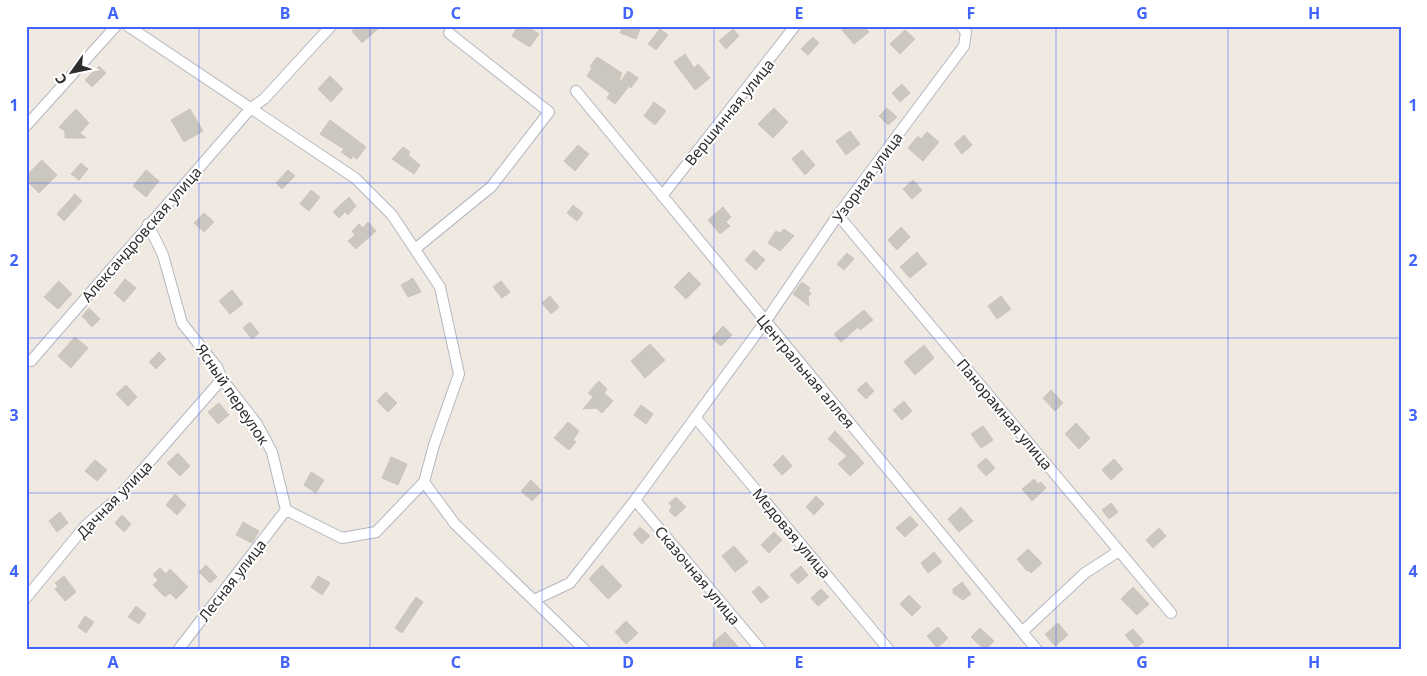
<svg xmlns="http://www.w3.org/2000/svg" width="1427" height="676" font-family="'Noto Sans',sans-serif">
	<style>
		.building { fill: #cbc7bf; stroke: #cbc5ba }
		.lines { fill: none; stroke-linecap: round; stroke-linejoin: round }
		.minor-casing { stroke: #b4b7c1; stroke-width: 12 }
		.minor { stroke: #fff; stroke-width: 10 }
		.grid { fill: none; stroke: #4264fb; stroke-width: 1; stroke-opacity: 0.55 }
		.labels { text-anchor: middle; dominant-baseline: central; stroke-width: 4; stroke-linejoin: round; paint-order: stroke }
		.street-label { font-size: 15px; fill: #2e2e2e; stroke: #fff }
		.neatline { fill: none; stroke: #4264fb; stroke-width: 2 }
		.grid-label { font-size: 16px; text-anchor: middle; font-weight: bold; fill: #4264fb }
	</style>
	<rect width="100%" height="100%" fill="#efe9e1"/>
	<path class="building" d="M357,26H381L362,43L352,31Z
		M518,26H527L539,34L530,47L512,36Z
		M623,26H641L636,39L620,33Z
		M847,26H864L869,32L854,44L842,30Z
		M660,29L668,35L656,50L648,44Z
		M733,29L739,36L726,49L719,41Z
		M905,30L915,39L900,54L890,44Z
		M813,37L819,43L808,55L801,49Z
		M685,54L694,68L698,64L710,78L695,90L674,62Z
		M597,57L622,73L619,80L621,81L628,71L638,78L631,88L629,86L615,104L607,98L610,93L587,76L592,68L590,66Z
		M99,66L106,73L92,87L85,80Z
		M330,76L343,89L331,102L318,89Z
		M902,84L910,93L900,102L892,93Z
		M654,102L666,111L655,125L644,116Z
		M774,108L788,122L773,138L758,124Z
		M887,108L897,117L888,125L879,116Z
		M76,109L89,123L80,133L86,138H65V131L59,127Z
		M190,109L203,131L184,142L171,120Z
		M330,120L366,147L357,159L353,156L351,159L341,152L344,149L320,134Z
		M850,131L860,144L846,155L836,141Z
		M927,132L939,142L923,161L908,148L918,136L921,139Z
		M964,135L972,145L962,154L954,144Z
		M578,145L589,154L575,171L564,161Z
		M403,147L410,152L408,155L420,165L414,174L392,159Z
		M802,150L815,165L805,175L792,159Z
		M42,160L57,175L39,193L26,180V176Z
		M81,163L88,169L79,180L71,174Z
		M146,170L159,181L146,197L133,186Z
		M288,170L295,176L282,189L276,183Z
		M913,180L922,190L912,199L903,189Z
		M311,190L320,197L309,211L300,204Z
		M75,194L82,201L64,221L57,214Z
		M349,197L356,206L348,215L345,212L339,218L333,212Z
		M573,205L583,213L577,221L567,213Z
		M723,207L731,217L726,222L730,226L720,234L708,220Z
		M204,213L214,222L204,232L194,223Z
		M368,222L376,231L356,249L348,241L355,235L352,231L359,224L363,228Z
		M901,227L910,237L897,250L888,240Z
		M784,229L794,236L780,251L768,243L776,231L780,233Z
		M754,250L765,260L756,270L745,260Z
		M917,252L927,264L910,278L900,267Z
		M847,253L854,259L844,270L837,264Z
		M689,272L701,284L686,299L674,287Z
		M413,278L421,292L408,297L401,285Z
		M125,279L136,288L124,302L114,293Z
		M59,281L72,294L58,309L44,297Z
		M501,281L510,292L502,298L493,287Z
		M802,282L810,288L808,291L811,293L808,297L809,306L793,294Z
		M232,290L243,304L230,314L219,301Z
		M550,296L559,307L551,314L542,303Z
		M1001,296L1011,309L997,319L988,306Z
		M89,308L100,319L92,327L82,316Z
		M864,310L873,320L860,330L858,327L841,342L834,334Z
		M250,322L259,333L252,339L243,328Z
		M723,326L732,335L721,346L712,338Z
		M75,337L88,348L71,368L58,356Z
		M650,344L665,360L645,378L631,361Z
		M924,345L934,358L915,375L904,362Z
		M159,352L166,359L156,369L149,362Z
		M599,381L607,389L604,393L613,401L602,413L596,408L583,409L593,397L588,393Z
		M866,382L874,391L866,399L857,390Z
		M126,385L137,397L128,406L116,394Z
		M1051,390L1063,403L1055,411L1043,398Z
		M386,392L397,403L388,412L377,401Z
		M904,401L912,411L902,420L893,410Z
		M219,403L229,415L218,424L208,412Z
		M641,405L653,414L646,424L634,415Z
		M568,422L579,431L573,440L576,442L569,450L554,438Z
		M1076,423L1090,438L1079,449L1065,434Z
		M983,426L993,440L981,448L971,434Z
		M835,431L864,463L850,476L838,464L847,456L828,439Z
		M178,453L190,466L180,476L167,463Z
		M783,455L792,466L782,475L773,465Z
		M391,457L407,464L398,485L382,478Z
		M986,458L995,468L986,476L977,466Z
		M1114,459L1123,469L1111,480L1102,470Z
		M95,460L107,470L97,481L85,471Z
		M311,472L324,480L316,493L304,485Z
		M1034,479L1038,484L1041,482L1046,488L1032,501L1022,489Z
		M531,480L542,491L532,501L521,491Z
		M175,494L186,505L177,515L166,505Z
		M816,496L824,504L814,515L806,507Z
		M676,497L686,507L675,517L669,511L672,507L669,503Z
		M1111,503L1118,512L1109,519L1102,510Z
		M961,507L973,521L959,532L948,519Z
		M60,512L68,523L57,532L49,521Z
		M122,515L131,524L124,532L115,523Z
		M910,516L918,525L905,537L896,528Z
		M243,522L259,531L252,543L236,535Z
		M640,527L650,536L642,544L633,534Z
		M1159,528L1166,536L1153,548L1146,540Z
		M774,532L782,540L769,553L761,545Z
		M734,546L748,562L735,572L722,556Z
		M1028,549L1042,563L1031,573L1028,570L1027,571L1017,559Z
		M934,552L942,562L928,573L921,563Z
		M206,565L217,577L210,583L199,572Z
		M602,565L622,586L608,599L589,579Z
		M801,566L808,575L798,584L790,575Z
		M160,568L166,574L170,569L188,587L176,599L170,593L165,597L153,585L158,580L153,574Z
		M64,576L76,592L65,601L55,589L58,586L55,583Z
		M318,576L330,583L322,595L311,587Z
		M962,582L971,594L963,600L953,593V589Z
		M759,586L769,597L761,603L752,592Z
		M1133,587L1149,604L1137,615L1121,599Z
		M821,589L829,597L818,606L811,598Z
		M909,595L921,607L912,616L900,604Z
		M416,597L423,602L402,633L395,628Z
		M136,606L146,614L139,624L128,617Z
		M85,616L94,622L86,633L78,627Z
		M626,621L638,633L626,644L615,632Z
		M1058,623L1068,635L1055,646L1045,634Z
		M938,627L948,638L937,648L927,636Z
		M980,628L994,641L985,650L971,637Z
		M1133,629L1144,642L1136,648L1125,635Z
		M725,632L734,642L741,650H713V643Z"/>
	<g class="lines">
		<defs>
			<path id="minor" d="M128,26L355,178L392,215L440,287L459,374L434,445L424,482L455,524L585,650
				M576,91L1037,650
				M26,126L116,26
				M662,196L795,26
				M838,215L1171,613
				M148,224L163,255L182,323L217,367L222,379L257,424L272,452L286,510L342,538L376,532L424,482
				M415,249L491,187L549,112L449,33
				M31,361L251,108L264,99L331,26
				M695,417L889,650
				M635,500L761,650
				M26,598L86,525L117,499L222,379
				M534,600L570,583L635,500L765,322L838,215L964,46L966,32L961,26
				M1022,632L1085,573L1119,551
				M178,650L286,510"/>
		</defs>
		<use href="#minor" class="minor-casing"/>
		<use href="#minor" class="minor"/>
	</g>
	<path class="grid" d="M199,26V650M370,26V650M542,26V650M714,26V650M885,26V650M1056,26V650M1228,26V650M26,183H1401M26,338H1401M26,493H1401"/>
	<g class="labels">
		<g class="street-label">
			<text transform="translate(729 112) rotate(-51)">Вершинная улица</text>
			<text transform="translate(867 177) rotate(-54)">Узорная улица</text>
			<text transform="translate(141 234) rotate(-49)">Александровская улица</text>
			<text transform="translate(806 371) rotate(50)">Центральная аллея</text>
			<text transform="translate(233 394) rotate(56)">Ясный переулок</text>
			<text transform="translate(1005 414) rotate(50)">Панорамная улица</text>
			<text transform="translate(114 499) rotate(-46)">Дачная улица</text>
			<text transform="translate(792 533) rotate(50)">Медовая улица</text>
			<text transform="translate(698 575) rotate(50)">Сказочная улица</text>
			<text transform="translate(232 580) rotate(-52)">Лесная улица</text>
		</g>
	</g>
	<rect width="1427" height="676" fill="none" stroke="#ffffff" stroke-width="55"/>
	<g transform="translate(72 72) rotate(237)" stroke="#ffffff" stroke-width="4" paint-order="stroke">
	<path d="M0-4L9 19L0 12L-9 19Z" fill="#2e2e2e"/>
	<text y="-8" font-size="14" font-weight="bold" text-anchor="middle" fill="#2e2e2e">С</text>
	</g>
	<rect x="28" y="28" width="1372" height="620" class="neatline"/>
	<g class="grid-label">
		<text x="113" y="19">A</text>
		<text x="285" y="19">B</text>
		<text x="456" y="19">C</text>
		<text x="628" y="19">D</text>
		<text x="799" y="19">E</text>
		<text x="971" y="19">F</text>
		<text x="1142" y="19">G</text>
		<text x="1314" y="19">H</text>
		<text x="14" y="111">1</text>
		<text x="1413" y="111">1</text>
		<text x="14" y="266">2</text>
		<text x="1413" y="266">2</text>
		<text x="14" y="421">3</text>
		<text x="1413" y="421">3</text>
		<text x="14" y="577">4</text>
		<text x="1413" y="577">4</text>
		<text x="113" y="668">A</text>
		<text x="285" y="668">B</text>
		<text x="456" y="668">C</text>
		<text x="628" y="668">D</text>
		<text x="799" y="668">E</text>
		<text x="971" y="668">F</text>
		<text x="1142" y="668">G</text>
		<text x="1314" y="668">H</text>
	</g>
</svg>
